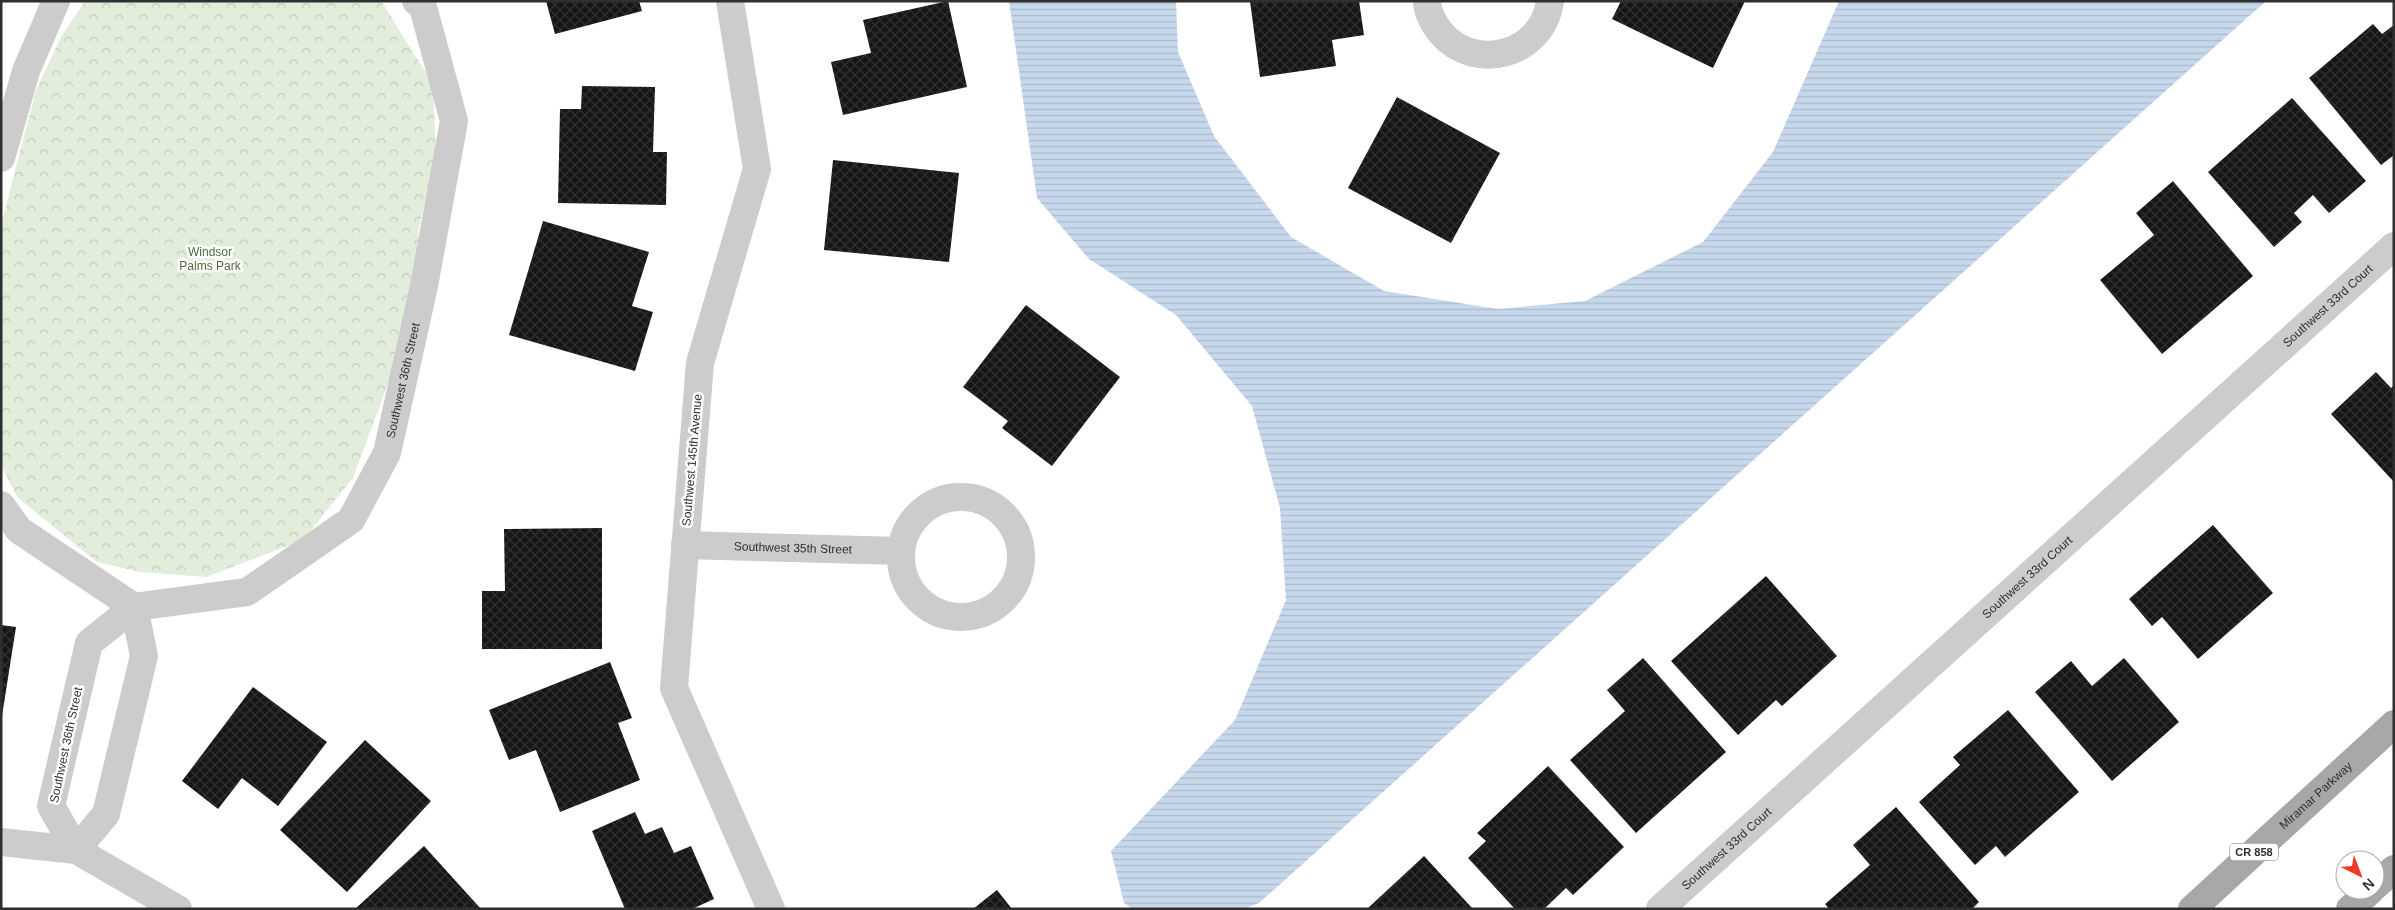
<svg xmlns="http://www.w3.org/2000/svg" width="2395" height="910" font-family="Helvetica,sans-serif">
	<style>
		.park { fill: url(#park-crowns) }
		.water { fill: url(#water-rules) }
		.building { fill: url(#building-cross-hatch) }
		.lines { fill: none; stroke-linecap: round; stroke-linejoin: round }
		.minor { stroke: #ccc; stroke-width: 28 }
		.major { stroke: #a7a7a7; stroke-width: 28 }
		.labels { text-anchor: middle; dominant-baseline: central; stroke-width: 5; stroke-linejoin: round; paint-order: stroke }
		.shield { fill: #fff; stroke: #6d6d6d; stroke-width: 1 }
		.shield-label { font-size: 11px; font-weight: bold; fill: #2f2f2f }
		.park-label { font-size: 12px; fill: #4a6d3a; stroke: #fff }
		.street-label { font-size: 12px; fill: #2f2f2f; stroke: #fff }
	</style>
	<defs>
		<pattern id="park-crowns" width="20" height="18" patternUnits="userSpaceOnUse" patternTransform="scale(1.25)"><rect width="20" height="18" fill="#e2eddc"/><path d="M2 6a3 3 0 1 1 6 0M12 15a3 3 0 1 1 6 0" fill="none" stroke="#c2ccbd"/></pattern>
		<pattern id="water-rules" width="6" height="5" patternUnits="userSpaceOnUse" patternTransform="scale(1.25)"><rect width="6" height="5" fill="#c7d8ed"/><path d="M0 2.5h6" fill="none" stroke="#abbacc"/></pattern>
		<pattern id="building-cross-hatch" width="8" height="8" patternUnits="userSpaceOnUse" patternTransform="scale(1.25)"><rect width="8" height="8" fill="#161616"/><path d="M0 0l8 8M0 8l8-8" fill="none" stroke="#303030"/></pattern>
	</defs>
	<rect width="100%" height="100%" fill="#fff"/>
	<path class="park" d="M85,1H381L433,84L436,154L418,232L424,286L353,478L303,540L206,577L139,572L97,562L18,498L1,466V225L36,90L61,37Z"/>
	<path class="water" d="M1009,1H1176L1178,52L1214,136L1291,237L1384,291L1498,309L1585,301L1703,242L1773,152L1839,1H2266L1259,903L1244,909H1133L1124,903L1111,851L1235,720L1286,600L1280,508L1252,406L1176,315L1089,259L1037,198Z"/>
	<path class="building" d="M546,1H639L642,11L555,34Z
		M948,1L967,87L843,115L831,62L871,53L863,20Z
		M1250,1H1359L1364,35L1332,40L1336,66L1260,77Z
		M1621,1H1745L1713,68L1612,19Z
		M2373,24L2382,34L2394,25V155L2381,165L2309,78Z
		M582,86L655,87L653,152H667L666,205L558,203L560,109H581Z
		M1397,97L1500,153L1451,243L1348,188Z
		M2292,98L2366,181L2329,213L2313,195L2294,213L2302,222L2274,247L2208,172Z
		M833,160L959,173L949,262L824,250Z
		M2173,181L2253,276L2162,354L2100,280L2154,235L2136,213Z
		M543,221L649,252L632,306L653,312L635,371L509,335Z
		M1026,305L1120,377L1052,466L1002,428L1008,421L963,387Z
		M2376,372L2391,388L2394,385V482L2331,414Z
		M2213,525L2273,593L2198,659L2162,617L2152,626L2129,599Z
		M602,528V649H482V591H505L504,529Z
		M1766,576L1837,656L1782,706L1776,700L1738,735L1671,661Z
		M1,625L16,627L2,716H1Z
		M1643,658L1726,752L1636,833L1570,760L1625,711L1607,690Z
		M2124,658L2179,722L2112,781L2035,692L2071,661L2092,686Z
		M610,662L632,718L618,723L640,780L560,812L536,750L509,760L489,710Z
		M253,687L327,742L278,806L242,778L218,809L182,781Z
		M2008,710L2079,792L2005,857L1996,846L1975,865L1919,802L1960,765L1953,757Z
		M365,740L431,801L347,892L280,830Z
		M1548,766L1624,847L1573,895L1566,888L1544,909H1515L1468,858L1486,841L1477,833Z
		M1896,807L1979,902L1972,909H1829L1825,904L1870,865L1853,845Z
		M635,812L645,834L662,827L674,853L691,846L714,899L692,909H625L592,831Z
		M424,846L481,909H355Z
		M1424,856L1473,909H1367Z
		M997,890L1012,909H973Z"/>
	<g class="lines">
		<g class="minor">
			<path d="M730,1L757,169L700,363L674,688L771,909"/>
			<path d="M1427,1C1427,13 1434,24 1441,33C1475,73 1543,55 1550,1"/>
			<path d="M1,158L26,71L56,1"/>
			<circle cx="961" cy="557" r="60"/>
			<path id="s1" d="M1,505L19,530L134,607L247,592L351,520L387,453L424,286L454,121L423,7L416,1"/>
			<path id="s2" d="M685,545L901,551"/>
			<path d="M134,607L144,656L106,814L76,850L51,806L89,643Z"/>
			<path d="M1,842L76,850L178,909"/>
			<path id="s3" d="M1660,909L2394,246"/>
		</g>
		<g class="major">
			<path d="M2375,886L2394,869"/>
			<path id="s4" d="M2192,909L2394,724"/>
			<path d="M2350,909L2371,890"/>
		</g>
	</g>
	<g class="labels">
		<rect class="shield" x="2230" y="843.5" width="48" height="17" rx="4"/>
		<g class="shield-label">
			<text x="2254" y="852">CR 858</text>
		</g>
		<g class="park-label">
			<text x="210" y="252">Windsor<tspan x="210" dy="14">Palms Park</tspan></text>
		</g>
		<g class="street-label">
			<text stroke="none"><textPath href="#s3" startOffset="900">Southwest 33rd Court</textPath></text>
			<text stroke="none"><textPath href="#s1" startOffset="560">Southwest 36th Street</textPath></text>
			<text transform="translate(692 460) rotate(-85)">Southwest 145th Avenue</text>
			<text stroke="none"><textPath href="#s2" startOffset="108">Southwest 35th Street</textPath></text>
			<text stroke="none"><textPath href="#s3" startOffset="495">Southwest 33rd Court</textPath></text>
			<text transform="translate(66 745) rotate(-78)">Southwest 36th Street</text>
			<text stroke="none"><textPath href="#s4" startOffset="168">Miramar Parkway</textPath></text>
			<text stroke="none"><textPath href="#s3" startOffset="90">Southwest 33rd Court</textPath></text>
		</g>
	</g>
	<rect width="2395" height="910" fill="none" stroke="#2f2f2f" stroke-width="5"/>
	<g transform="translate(2360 875) rotate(138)"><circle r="24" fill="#ffffff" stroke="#acacac"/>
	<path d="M0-4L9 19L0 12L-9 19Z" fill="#ed3a2a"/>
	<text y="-8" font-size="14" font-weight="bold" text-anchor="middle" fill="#2f2f2f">N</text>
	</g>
</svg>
